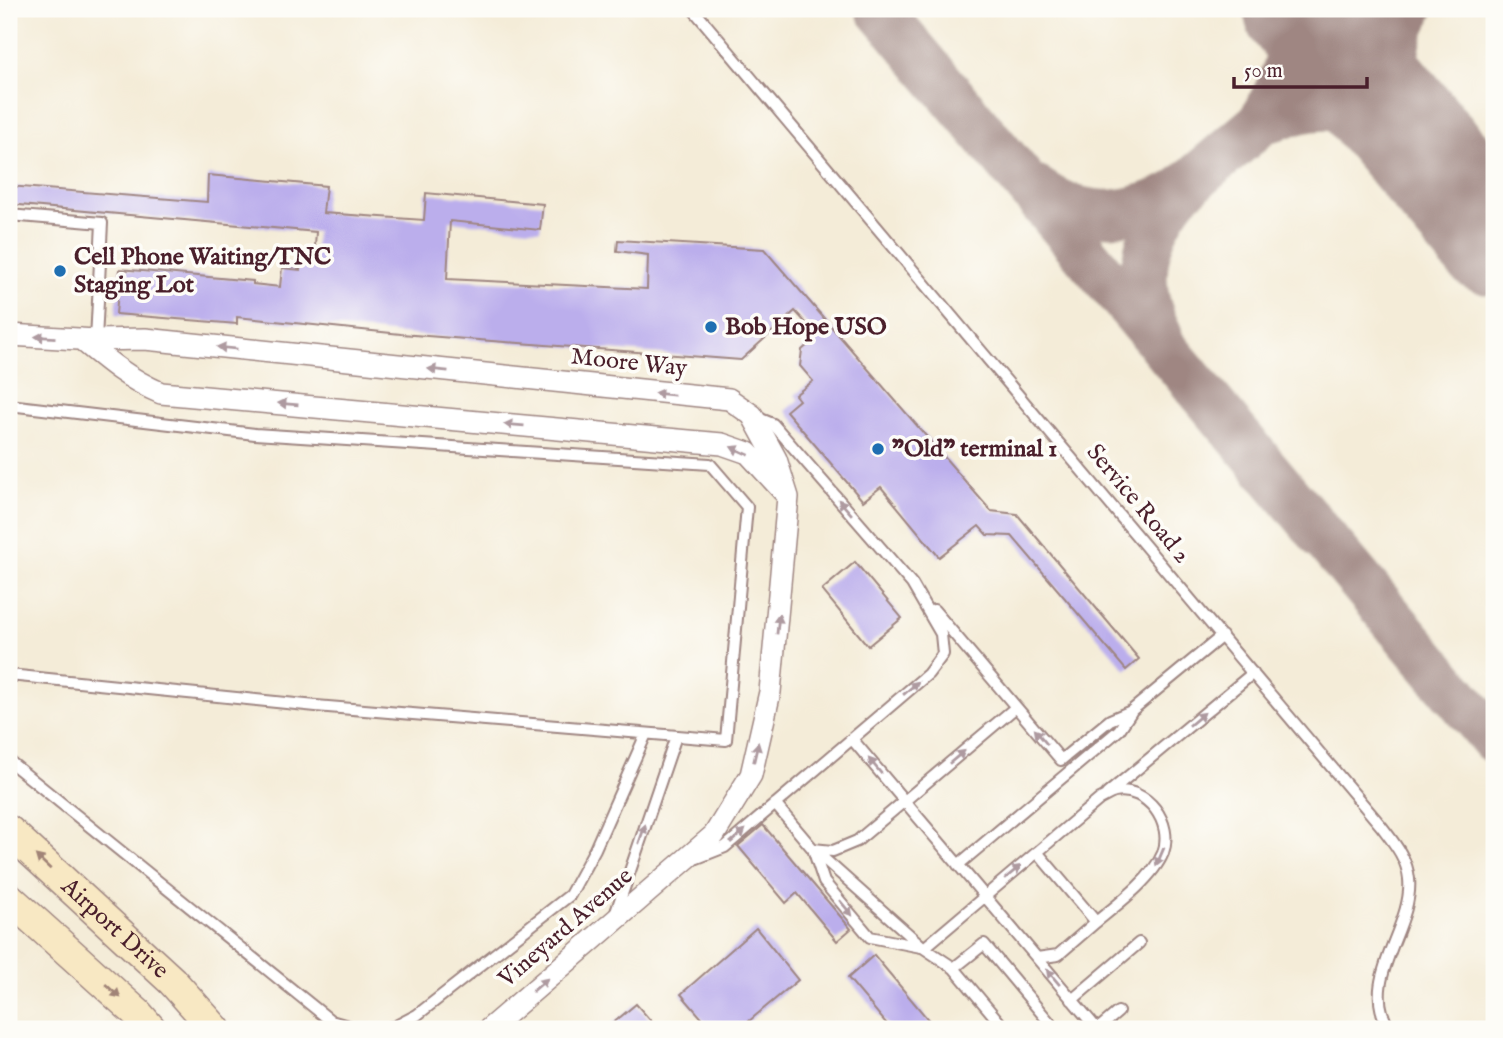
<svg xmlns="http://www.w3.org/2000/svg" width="1503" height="1038" font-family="'IM FELL English',serif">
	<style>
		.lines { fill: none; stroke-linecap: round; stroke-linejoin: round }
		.taxiway { stroke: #9f8682; stroke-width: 47 }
		.runway { stroke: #9f8682; stroke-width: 119 }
		.building { fill: #bbaeec }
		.service-casing { stroke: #9f8682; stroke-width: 14 }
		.minor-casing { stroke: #9f8682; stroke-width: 24 }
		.secondary-casing { stroke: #9f8682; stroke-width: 33 }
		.service { stroke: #fff; stroke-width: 10 }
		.minor { stroke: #fff; stroke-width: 21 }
		.secondary { stroke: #f8e8c3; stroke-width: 30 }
		.oneway { fill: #ae9aa0 }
		.oneway2 { fill: #a18477 }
		.poi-dot { fill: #1f6fb2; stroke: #fdfcf7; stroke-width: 2.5 }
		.labels { text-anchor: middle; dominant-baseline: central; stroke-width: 7; stroke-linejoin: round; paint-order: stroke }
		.poi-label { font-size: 24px; font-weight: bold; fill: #4a1f2b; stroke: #fdfcf7; text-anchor: start }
		.street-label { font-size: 24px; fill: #4a1f2b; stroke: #fdfcf7 }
	</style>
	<rect width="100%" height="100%" fill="#fdfcf7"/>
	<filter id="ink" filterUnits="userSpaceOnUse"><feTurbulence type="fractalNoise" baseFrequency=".0143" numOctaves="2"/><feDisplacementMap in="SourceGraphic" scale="14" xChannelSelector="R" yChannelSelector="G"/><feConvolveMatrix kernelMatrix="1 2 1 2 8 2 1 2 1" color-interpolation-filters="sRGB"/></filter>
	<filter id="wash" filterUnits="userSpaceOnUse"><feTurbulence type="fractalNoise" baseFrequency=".00686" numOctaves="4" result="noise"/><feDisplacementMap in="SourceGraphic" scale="28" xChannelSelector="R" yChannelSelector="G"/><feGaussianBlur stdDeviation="1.57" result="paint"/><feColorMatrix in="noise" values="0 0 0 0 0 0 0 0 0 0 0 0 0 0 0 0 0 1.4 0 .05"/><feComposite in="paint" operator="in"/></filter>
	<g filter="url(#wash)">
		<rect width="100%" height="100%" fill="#f4ecd8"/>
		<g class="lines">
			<path class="taxiway" d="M879,9L1494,740
				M1410,9C1382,63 1396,100 1422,150
				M1265,114C1286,79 1297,50 1284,9
				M1269,120C1333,93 1370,111 1422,150
				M1036,189C1084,223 1127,218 1178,193
				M1159,334C1132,284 1143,236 1178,193L1395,9"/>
			<path class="runway" d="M1303,9L1494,236"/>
		</g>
		<g id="blocks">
			<path class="building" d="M208,175L326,186L323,213L424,220L426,193L543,204L540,230L450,221L447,279L647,289L648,255L617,251L618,240L764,249L991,511L1017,514L1139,659L1126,670L1012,536L987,535L979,526L939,557L881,487L863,501L786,411L799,400L795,395L813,381L800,366L802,350L818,336L795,311L741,360L401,334L237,317V324L116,314L120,269L253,281V284L280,287L282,268L300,270L301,258L314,260L316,232L9,204V186L207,202Z
				M855,562L902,618L868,646L822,590Z
				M763,825L851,929L837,941L797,893L786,903L738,846Z
				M756,928L798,980L749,1021L756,1029H711L681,994Z
				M874,955L936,1029H891L848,978Z
				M636,1004L658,1029H606Z"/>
		</g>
	</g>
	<g filter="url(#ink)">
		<use href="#blocks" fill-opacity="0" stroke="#9f8682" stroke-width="2"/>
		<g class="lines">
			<defs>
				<path id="service" d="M693,9L1382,827C1394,843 1407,858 1409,879C1414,928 1357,981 1390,1029
					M9,215L102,223L96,340
					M9,405L255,434L710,464L747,507L726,740L316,706L9,675
					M934,610L1061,760L1110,720L1131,711L1222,636
					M852,739L1097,1029
					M9,761L331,1021L358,1029
					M1107,794L1253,673
					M775,804L813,849L924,948L954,968L1005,1029
					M813,849L833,851L857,841L1016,707
					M814,852L824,882L870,937L921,947
					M697,858L725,847L928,674L943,654L941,634L912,584L773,424L756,417
					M958,865L1119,730L1131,712
					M615,915L676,736
					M924,948L1100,799C1105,797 1110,793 1115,792C1147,786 1174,823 1163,853C1153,878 1117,905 1096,922
					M1037,958L1058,955L1096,922L1037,852
					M954,968L984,944L1055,1029
					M1072,1000L1139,943
					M382,1029L394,1027L417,1015L570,895L595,849L646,734
					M1098,1029L1118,1012"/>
				<path id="minor" d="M9,335L96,340L145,339L729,399L752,415L776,459L788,497L770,692L751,775L714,835L489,1029
					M81,339C107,361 130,380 161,393L722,444L748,453L783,491"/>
				<g id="secondary">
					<path id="s1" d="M9,831L172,981L215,1029"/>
					<path d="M9,898L138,1014L151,1029"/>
				</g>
			</defs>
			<use href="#service" class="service-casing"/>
			<use href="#minor" class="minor-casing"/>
			<use href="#secondary" class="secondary-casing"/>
			<use href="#service" class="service"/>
			<use href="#minor" class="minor"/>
			<use href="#secondary" class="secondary"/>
		</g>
		<defs><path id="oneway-solid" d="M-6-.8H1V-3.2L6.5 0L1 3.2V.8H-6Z" transform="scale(1.75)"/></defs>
		<g class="oneway">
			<use href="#oneway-solid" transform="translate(45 337) rotate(-177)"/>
			<use href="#oneway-solid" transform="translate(227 348) rotate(-174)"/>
			<use href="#oneway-solid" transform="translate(438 370) rotate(-174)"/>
			<use href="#oneway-solid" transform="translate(664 394) rotate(-174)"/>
			<use href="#oneway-solid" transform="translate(288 404) rotate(-175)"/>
			<use href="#oneway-solid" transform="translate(514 425) rotate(-175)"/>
			<use href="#oneway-solid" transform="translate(740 451) rotate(-156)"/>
			<use href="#oneway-solid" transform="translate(845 507) rotate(-131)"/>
			<use href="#oneway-solid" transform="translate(778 624) rotate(-84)"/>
			<use href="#oneway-solid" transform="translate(911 688) rotate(-41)"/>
			<use href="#oneway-solid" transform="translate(1197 719) rotate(-40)"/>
			<use href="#oneway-solid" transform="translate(1041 737) rotate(-130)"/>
			<use href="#oneway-solid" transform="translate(756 752) rotate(-77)"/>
			<use href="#oneway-solid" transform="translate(957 757) rotate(-40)"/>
			<use href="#oneway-solid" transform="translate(875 766) rotate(-130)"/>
			<use href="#oneway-solid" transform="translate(642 834) rotate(-71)"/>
			<use href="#oneway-solid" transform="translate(738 836) rotate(-41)"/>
			<use href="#oneway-solid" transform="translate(1160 857) rotate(113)"/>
			<use href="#oneway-solid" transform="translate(1013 872) rotate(-40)"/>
			<use href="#oneway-solid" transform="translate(846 908) rotate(50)"/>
			<use href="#oneway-solid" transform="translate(1053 977) rotate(-130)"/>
			<use href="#oneway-solid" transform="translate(540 985) rotate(-41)"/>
		</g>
		<g class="oneway2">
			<use href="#oneway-solid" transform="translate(43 862) rotate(-137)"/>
			<use href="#oneway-solid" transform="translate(113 991) rotate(42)"/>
		</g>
	</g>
	<g class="poi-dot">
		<circle cx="60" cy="271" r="7"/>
		<circle cx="711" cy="327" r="7"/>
		<circle cx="878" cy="449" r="7"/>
	</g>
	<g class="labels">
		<g class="poi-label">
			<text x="74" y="257">Cell Phone Waiting/TNC<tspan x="74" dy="28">Staging Lot</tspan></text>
			<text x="725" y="327">Bob Hope USO</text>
			<text x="892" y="449">"Old" terminal 1</text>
		</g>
		<g class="street-label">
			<text transform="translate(629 363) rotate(6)">Moore Way</text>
			<text transform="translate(1138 504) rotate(50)">Service Road 2</text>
			<text stroke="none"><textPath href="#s1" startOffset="144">Airport Drive</textPath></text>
			<text transform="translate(566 928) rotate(-41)">Vineyard Avenue</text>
		</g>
	</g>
	<rect width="1503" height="1038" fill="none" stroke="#fdfcf7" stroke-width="35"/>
	<path d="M1234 77v10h133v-10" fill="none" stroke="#4a1f2b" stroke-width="3.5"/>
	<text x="1244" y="77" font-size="21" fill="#4a1f2b" stroke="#fdfcf7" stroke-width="5" paint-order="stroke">50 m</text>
</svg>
